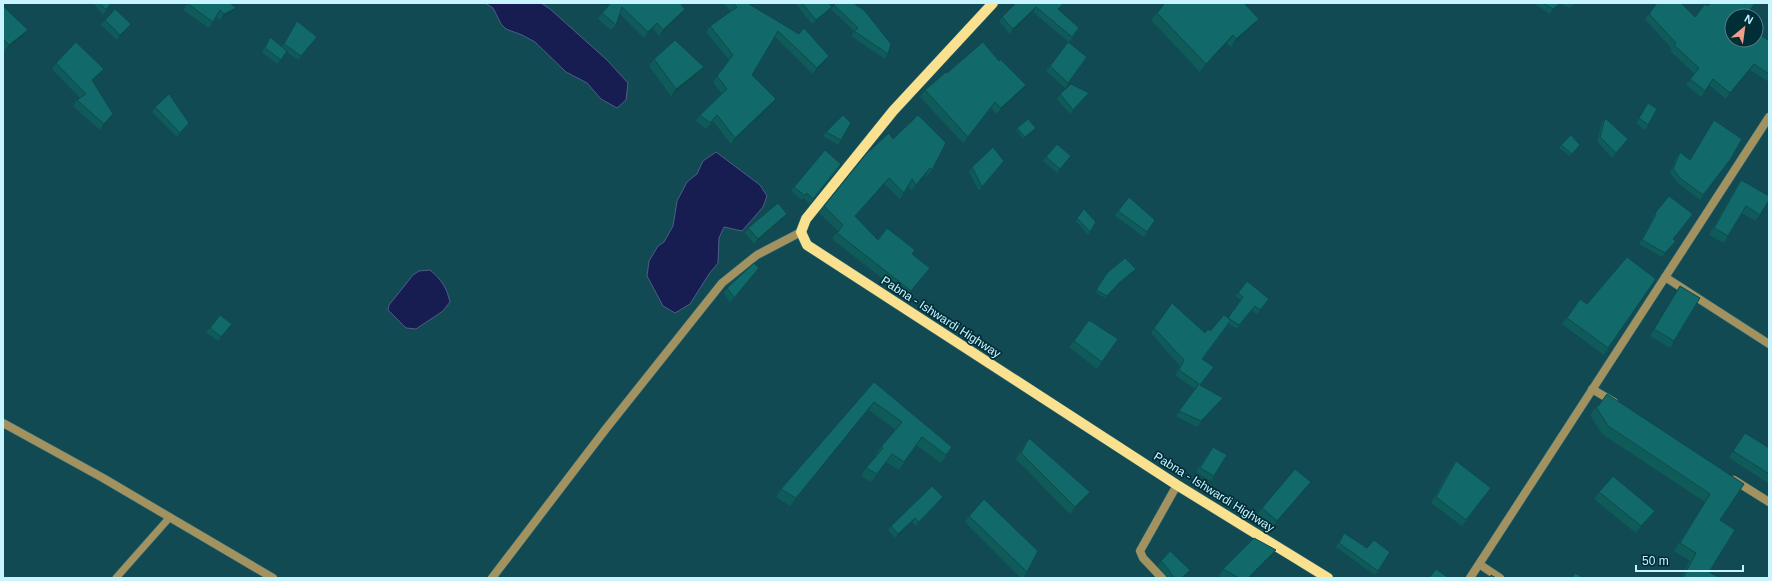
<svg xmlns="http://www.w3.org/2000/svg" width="1772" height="581" font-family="Arial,sans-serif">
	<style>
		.water { fill: #171d51; stroke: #4c5e85 }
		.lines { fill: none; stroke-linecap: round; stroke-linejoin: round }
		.service-casing { stroke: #336973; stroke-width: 8 }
		.minor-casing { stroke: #336973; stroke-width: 9 }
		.primary-casing { stroke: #336973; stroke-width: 11 }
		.service { stroke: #a19260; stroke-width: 7 }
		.minor { stroke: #a19260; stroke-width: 8 }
		.primary { stroke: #fae18f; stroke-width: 10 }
		.wall { fill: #0f5b5a }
		.shaded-wall { fill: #0c4a4a }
		.building { fill: #116a69; stroke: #0c4a4a }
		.labels { text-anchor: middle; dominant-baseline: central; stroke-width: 3.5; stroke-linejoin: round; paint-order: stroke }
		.street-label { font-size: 12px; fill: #c7f4ff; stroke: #002e36 }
	</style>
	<rect width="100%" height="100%" fill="#124a54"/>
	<path class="water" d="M485,3H541L550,9L607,60L628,83L626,100L617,108L601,99L587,83L566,72L535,42L522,35L506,29L501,24L493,8Z
		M716,152L760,185L767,196L763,207L742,231L724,227L719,238L718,263L709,274L690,304L675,313L663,306L647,276L649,261L658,246L664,242L673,226L677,201L687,182L697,174L703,161Z
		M430,270C441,279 447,288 450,302L443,311L416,329L406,328L388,310L389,305L413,275L419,271Z"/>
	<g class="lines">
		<defs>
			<path id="service" d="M116,578L170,517"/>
			<path id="minor" d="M1665,277L1769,344
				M1592,389L1614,402
				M3,423L103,478L273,578
				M1734,480L1769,502
				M1479,564L1500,578
				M492,578L605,430L722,283L757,255L801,232
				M1162,578L1143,558L1140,551L1177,485
				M1470,578L1769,117"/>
			<path id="primary" d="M993,3L893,111L806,219L801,232L807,245L1177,485L1328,578"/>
		</defs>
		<use href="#service" class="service-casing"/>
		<use href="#minor" class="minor-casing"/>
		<use href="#primary" class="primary-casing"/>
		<use href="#service" class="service"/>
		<use href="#minor" class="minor"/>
		<use href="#primary" class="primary"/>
	</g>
	<path class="wall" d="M93,3H111L103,15Z
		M188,3H230L231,14L220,20L216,16L209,28L183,10Z
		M595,3L681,15L659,36L653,28L644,38L620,14L616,25L611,30L598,19L602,13L607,8Z
		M723,3H752L751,5L825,62L813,74L775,37L752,75L776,99L772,105L731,144L713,121L706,129L696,121L700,115L722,94L713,82L729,60L706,32L710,26L731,11Z
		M795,3H828V12L812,24Z
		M1016,3L1058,10L1076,33L1069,42L1033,12L1010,34L999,21L1002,17Z
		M1533,3H1575L1570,8L1561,4L1550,14Z
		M834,5L888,54L885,59L851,36L854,31L831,9Z
		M3,6L28,30L23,37L4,52L3,50Z
		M1708,6L1732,16L1769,41V82L1750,70L1726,99L1709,85L1701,97L1686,85L1695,74L1670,51L1672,49L1645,19L1649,14L1695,17Z
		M1157,13L1254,26L1231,47L1227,43L1200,72L1151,20Z
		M105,20L131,24L127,29L117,40L101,25Z
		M297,21L314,41L298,60L287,52L277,64L262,52L267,42L270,37L282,46Z
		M1087,57L1065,88L1046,71L1050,66Z
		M654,59L704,67L699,74L671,96L649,66Z
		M56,63L99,75L93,81L109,120L100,130L73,106L77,100L80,98L52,69Z
		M947,73L1022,91L997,114L991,108L963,143L920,97L925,90Z
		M1089,93L1086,98L1070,114L1057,99L1060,94Z
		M1648,103V125L1645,130L1636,123Z
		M155,107L189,123L186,128L177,137L152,112Z
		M1605,118L1628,139L1612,158L1597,141L1602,122Z
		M1714,120L1727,164L1700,200L1678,183L1670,173L1677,156L1680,152L1690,159Z
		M1017,128L1034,131L1024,139L1016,130Z
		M826,132L841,140L838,145L823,136Z
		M893,139L932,170L927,176L926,175L912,191L908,186L900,199L884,184L855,217L878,240L912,254L930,268L926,274L906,297L832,239L838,231L819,213L824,206Z
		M1561,145H1580L1570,156L1559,148Z
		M1071,156L1057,173L1043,161L1046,157Z
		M1004,161L1001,166L979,191L969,172L972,167Z
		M838,169L810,204L804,198L802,200L791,191L794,187Z
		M1741,180L1760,215L1755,221L1742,213L1728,236L1724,243L1709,235L1736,187Z
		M1084,209L1096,222L1088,235L1076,221Z
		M1118,211L1155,220L1144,237L1115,216Z
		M1655,213L1693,214L1673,239L1676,241L1672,246L1662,257L1639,244L1653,219L1652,218Z
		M787,214L784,219L754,244L745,233L748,228Z
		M759,268L756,273L730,303L724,293L727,288Z
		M1135,272L1118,284L1105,298L1095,292L1107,273Z
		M1656,279L1604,355L1562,324L1580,299L1587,304Z
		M1680,286L1674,341L1670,348L1650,336Z
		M1238,293L1266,303L1257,314L1252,310L1237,329L1229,324L1203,359L1200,385L1219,403L1197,427L1176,416L1195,389L1175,375L1180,366L1151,333L1172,303L1205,333L1210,331L1228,318L1241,300L1235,296Z
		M232,324L218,341L206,332L210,328Z
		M1118,339L1097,369L1069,347L1074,341Z
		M874,382L952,447L941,463L916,445L899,470L886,462L871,482L861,476L866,468L877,456L875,455L881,447L896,430L869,410L790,506L776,497L781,489Z
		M1596,407L1744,484L1720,520L1709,572L1720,578H1681L1690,561L1674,551L1705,502L1602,434L1590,415Z
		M1029,438L1090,492L1085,499L1070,514L1016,459L1024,445Z
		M1741,439L1769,448V481L1768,483L1729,458Z
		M1213,447L1214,476L1211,481L1196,472Z
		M1456,461L1491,488L1462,526L1431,503L1451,468Z
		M1311,482L1306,489L1272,528L1257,515L1262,508Z
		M1599,492L1655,511L1650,517L1636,533L1594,499Z
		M940,502L916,526L912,522L895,538L888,530L891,526Z
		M969,516L1027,572L1023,578H1021L965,522Z
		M1344,533L1367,548L1390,552L1375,575L1336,547Z
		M1271,557L1250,578H1223L1219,576L1223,569Z
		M1161,561L1190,570L1183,578H1167L1166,575L1158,566Z"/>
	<path class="shaded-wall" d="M595,3H612L608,8Z
		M1561,3H1562L1550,14L1553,9Z
		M832,7L828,12L812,24L816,20Z
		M1036,7L1033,12L1010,34L1013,29Z
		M236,8L231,14L220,20L224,14Z
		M685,9L681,15L659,36L663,30Z
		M1259,19L1254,26L1231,47L1236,39Z
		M657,23L653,28L644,38L648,32Z
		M131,24L127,29L117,40L120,35Z
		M28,30L23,37L4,52L9,45Z
		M1233,35L1227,43L1200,72L1206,64Z
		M829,56L825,62L813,74L817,68Z
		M1754,64L1750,70L1726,99L1730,93Z
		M704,67L699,74L671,96L676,89Z
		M104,69L99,75L88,86L92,80Z
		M1026,85L1022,91L997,114L1001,108Z
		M1089,93L1086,98L1070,114L1073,110Z
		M776,99L772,105L731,144L735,138Z
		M113,114L109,120L100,130L104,124Z
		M189,123L186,128L177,137L180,133Z
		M1036,128L1034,131L1024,139L1025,137Z
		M1071,156L1068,161L1057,173L1060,169Z
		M1004,161L1001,166L979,191L982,187Z
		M930,168L926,175L912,191L916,185Z
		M889,178L884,184L850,222L855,216Z
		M787,214L784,219L754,244L758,239Z
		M1676,241L1672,246L1662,257L1665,253Z
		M759,268L756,273L730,303L734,298Z
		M930,268L926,274L906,297L911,291Z
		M1136,269L1135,272L1118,284L1105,298L1120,282Z
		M1223,398L1219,403L1197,427L1201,421Z
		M874,402L869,410L790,506L796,498Z
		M1311,482L1306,489L1272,528L1277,521Z
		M1090,492L1085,499L1070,514L1075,507Z
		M943,497L940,502L916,526L919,522Z
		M1655,511L1650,517L1636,533L1641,526Z
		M915,518L912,522L895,538L898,534Z
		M1276,550L1271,557L1250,578H1248Z"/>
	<path class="building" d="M100,3H111L106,10Z
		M188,3H230L236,8L224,14L220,10L213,22L188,4Z
		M611,3H680L685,9L663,30L657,23L648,32L622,7L616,25L602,13Z
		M732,3H750L749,4L799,34L804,28L829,56L817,68L778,31L752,75L776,99L735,138L717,115L710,123L700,115L727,89L717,76L733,55L710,26L737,7Z
		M802,3H828L832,7L816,20Z
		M836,3H853L864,10L891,44L888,54L854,31L858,28L834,5Z
		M1016,3H1064L1058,9L1079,28L1072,37L1036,7L1013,29L1002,17Z
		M1165,3H1244L1259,19L1236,39L1233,35L1206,64L1157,13Z
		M1543,3H1561L1553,9Z
		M1657,3H1681L1695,17L1705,4L1708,6L1711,3H1755L1746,16H1732V40H1756V32L1769,41V74L1754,64L1730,93L1713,79L1705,91L1690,79L1699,68L1674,45L1676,43L1649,14Z
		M3,6L28,30L9,45L3,39Z
		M115,9L131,24L120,35L105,20Z
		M297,21L317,37L301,56L284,44Z
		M270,37L287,51L281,60L265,48Z
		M675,40L704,67L676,89L654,59Z
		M76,42L104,69L92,80L113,114L104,124L77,100L86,94L56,63Z
		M983,42L999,61L1000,59L1026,85L1001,108L995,102L968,137L925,90L946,72L947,73Z
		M1068,42L1087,57L1068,83L1050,66Z
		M1071,84L1089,93L1073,110L1060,94Z
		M169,94L189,123L180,133L155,107Z
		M1648,103L1657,109L1648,125L1639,118Z
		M843,115L851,123L841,140L826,132Z
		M918,115L946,143L932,170L930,168L916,185L912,179L904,193L889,178L855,216L878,240L887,228L915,250L912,254L930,268L911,291L837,233L843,225L824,206L866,154L889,133L893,139Z
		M1605,118L1628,139L1616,153L1600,137Z
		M1028,119L1036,128L1025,137L1017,128Z
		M1714,120L1742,139L1730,160L1703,195L1681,179L1673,169L1680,152L1690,160Z
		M1571,135L1580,145L1572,154L1561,145Z
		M1057,144L1071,156L1060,169L1046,157Z
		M993,147L1004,161L982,187L972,167Z
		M825,150L841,164L813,199L807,193L805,196L794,187Z
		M1741,180L1769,196V200L1760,215L1746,206L1728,236L1714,228Z
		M1669,196L1693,214L1673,239L1676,241L1665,253L1642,240L1656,214L1655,213Z
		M1129,197L1155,220L1147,232L1118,211Z
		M778,203L787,214L758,239L748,228Z
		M1084,209L1096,222L1090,232L1077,218Z
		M1627,257L1656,279L1608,348L1567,318L1580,299L1587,304Z
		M1125,258L1136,269L1120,282L1107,296L1096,290L1107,273Z
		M754,263L759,268L734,298L727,288Z
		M1247,281L1269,299L1260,310L1255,306L1239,325L1228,318L1243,297L1238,293Z
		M1680,286L1700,298L1674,341L1654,329Z
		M1172,303L1205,333L1208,329L1210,331L1224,315L1231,320L1202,359L1214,367L1200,385L1223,398L1201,421L1179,411L1199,384L1179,370L1184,360L1154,328Z
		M220,315L232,324L221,337L210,328Z
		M1089,320L1118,339L1102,362L1074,341Z
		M874,382L952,447L946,455L922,437L904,462L892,454L877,474L866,468L883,448L881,447L902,422L874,402L796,498L781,489Z
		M1607,394L1744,484L1720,520L1735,530L1709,572L1720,578H1683L1696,553L1680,543L1710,494L1608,426L1596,407L1599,405Z
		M1745,433L1769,448V474L1733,451Z
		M1029,438L1090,492L1075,507L1021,453Z
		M1213,447L1227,455L1214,476L1200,468Z
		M1456,461L1491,488L1466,520L1436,497Z
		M1295,469L1311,482L1277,521L1262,508Z
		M1613,476L1655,511L1641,526L1599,492Z
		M932,486L943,497L919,522L915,518L898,534L891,526Z
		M984,499L1038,551L1027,572L969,516Z
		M1344,533L1367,548L1374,540L1390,552L1378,571L1339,543Z
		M1254,538L1276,550L1248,578H1239L1223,569Z
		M1170,551L1190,570L1182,578H1175L1171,574L1169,570L1161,561Z
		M1436,569L1449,578H1429Z
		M1575,573L1584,578H1572Z
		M1491,575L1496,578H1490Z"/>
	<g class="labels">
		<g class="street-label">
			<text transform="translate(941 317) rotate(33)">Pabna - Ishwardi Highway</text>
			<text transform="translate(1214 492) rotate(32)">Pabna - Ishwardi Highway</text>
		</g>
	</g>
	<rect width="1772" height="581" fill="none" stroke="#c7f4ff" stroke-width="8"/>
	<g transform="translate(1744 28) rotate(29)"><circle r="19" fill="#002e36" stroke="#507d86"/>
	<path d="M0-3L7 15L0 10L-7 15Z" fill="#f49d8b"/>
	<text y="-6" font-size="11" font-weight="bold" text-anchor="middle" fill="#c7f4ff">N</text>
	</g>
	<path d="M1636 565v6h107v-6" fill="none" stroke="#c7f4ff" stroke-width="2"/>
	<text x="1642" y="565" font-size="12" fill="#c7f4ff" stroke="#002e36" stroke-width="3" paint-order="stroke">50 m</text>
</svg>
